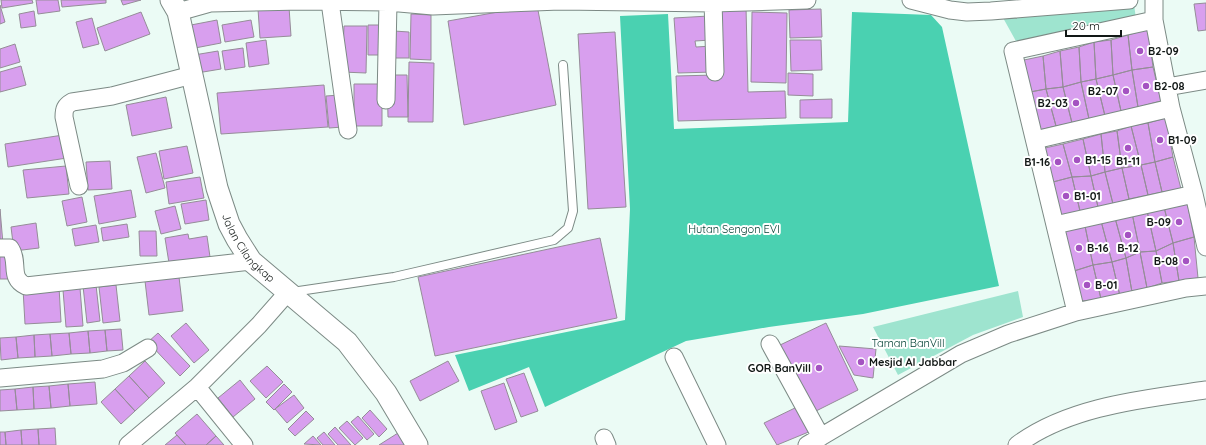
<svg xmlns="http://www.w3.org/2000/svg" width="1206" height="445" font-family="Quicksand,sans-serif">
	<style>
		.green { fill: #9ee4cf }
		.forest { fill: #4ad1b1 }
		.building { fill: #d89fee; stroke: #958d98 }
		.lines { fill: none; stroke-linecap: round; stroke-linejoin: round }
		.service-casing { stroke: #7c8a85; stroke-width: 10 }
		.minor-casing { stroke: #7c8a85; stroke-width: 19 }
		.tertiary-casing { stroke: #7c8a85; stroke-width: 23 }
		.service { stroke: #fff; stroke-width: 8 }
		.minor { stroke: #fff; stroke-width: 17 }
		.tertiary { stroke: #fff; stroke-width: 21 }
		.poi-dot { fill: #a452c1; stroke: #fff; stroke-width: 1.5 }
		.labels { text-anchor: middle; dominant-baseline: central; stroke-width: 4; stroke-linejoin: round; paint-order: stroke }
		.poi-label { font-size: 11px; font-weight: bold; fill: #121816; stroke: #fff; text-anchor: start }
		.park-label { font-size: 11px; fill: #034134; stroke: #fff }
		.street-label { font-size: 11px; fill: #121816; stroke: #fff }
	</style>
	<rect width="100%" height="100%" fill="#ebfbf5"/>
	<path class="green" d="M1134,4L1136,19L1017,43L1002,16Z
		M1018,291L1023,317L973,335L898,375L873,327Z"/>
	<path class="forest" d="M852,12L931,15L942,27L999,286L863,314L769,327L686,341L545,407L529,367L469,391L455,355L625,320L630,209L620,16L668,14L674,129L848,122Z"/>
	<path class="building" d="M1,0H32L33,3L2,8Z
		M36,0H58L60,11L38,14Z
		M61,0H106V3L62,7Z
		M121,0H141L123,5Z
		M1206,3V30L1198,31L1194,4Z
		M0,5L5,22L0,24Z
		M537,5L556,105L464,125L448,21Z
		M289,7L291,36L260,38L258,9Z
		M746,7L748,92L785,91L786,118L678,121L676,76L716,75L714,8Z
		M821,9L822,37L790,38L789,10Z
		M34,11L36,26L21,28L19,14Z
		M141,12L150,34L105,51L97,28Z
		M752,12L787,13L786,83L751,82Z
		M411,14L431,15V60L410,59Z
		M709,16L711,40L695,41L696,47L712,46L714,72L678,73L674,18Z
		M92,18L99,44L83,48L76,22Z
		M217,20L221,43L195,48L191,25Z
		M251,20L254,37L225,42L222,25Z
		M368,25H386V55H368Z
		M344,26H367L366,73L342,72Z
		M1148,29L1153,67L1132,70L1128,35Z
		M394,31L409,32V58H393Z
		M615,32L626,207L588,209L578,34Z
		M1128,35L1132,70L1113,75L1111,40Z
		M266,40L269,64L249,67L246,43Z
		M790,40H821L822,70L791,71Z
		M1111,40L1113,75L1096,79L1094,42Z
		M1094,42L1096,79L1081,82L1079,47Z
		M15,44L20,62L0,68V49Z
		M1079,47L1081,82L1063,87L1060,51Z
		M243,48L245,67L225,70L222,51Z
		M218,51L221,69L197,73L194,55Z
		M1060,51L1063,87L1046,89L1043,56Z
		M1043,56L1046,89L1030,92L1024,60Z
		M409,62L434,63L433,122H408Z
		M21,66L26,85L0,92V72Z
		M1153,67L1161,101L1138,107L1132,70Z
		M1132,70L1138,107L1121,111L1113,75Z
		M788,73L813,74V96L788,95Z
		M387,75H407L408,117H388Z
		M1113,75L1121,111L1105,116L1096,79Z
		M1096,79L1105,116L1089,119L1081,82Z
		M1081,82L1089,119L1072,123L1063,87Z
		M354,84H382V126H354Z
		M324,85L328,127L221,134L217,93Z
		M1063,87L1072,123L1056,126L1046,89Z
		M1046,89L1056,126L1039,130L1030,92Z
		M340,95L343,127L329,128L326,96Z
		M166,97L172,128L132,136L126,105Z
		M832,99V118H800V100Z
		M1166,118L1173,157L1155,162L1148,123Z
		M1148,123L1155,162L1141,165L1131,126Z
		M1131,126L1141,165L1122,168L1117,131Z
		M1117,131L1122,168L1105,172L1101,134Z
		M1101,134L1105,172L1091,176L1083,139Z
		M63,135L67,158L8,167L5,144Z
		M1083,139L1091,176L1072,177L1063,144Z
		M1063,144L1072,177L1053,182L1045,148Z
		M187,146L193,173L164,179L159,151Z
		M156,153L165,188L146,193L137,157Z
		M1173,157L1181,189L1162,192L1155,162Z
		M110,161L112,189L88,190L86,162Z
		M1155,162L1162,192L1148,195L1141,165Z
		M1141,165L1148,195L1129,199L1122,168Z
		M66,166L69,194L27,198L23,170Z
		M1122,168L1129,199L1113,204L1105,172Z
		M1105,172L1113,204L1098,207L1091,176Z
		M1091,176L1098,207L1080,211L1072,177Z
		M200,177L204,198L169,204L166,182Z
		M1072,177L1080,211L1061,215L1053,182Z
		M131,190L136,217L99,224L94,196Z
		M82,197L87,222L67,226L62,201Z
		M206,200L209,220L185,224L181,204Z
		M1187,202L1194,237L1173,243L1164,207Z
		M175,206L181,229L161,234L155,211Z
		M1164,207L1173,243L1156,251L1147,211Z
		M0,209L3,244L0,245Z
		M1147,211L1156,251L1140,252L1132,213Z
		M1132,213L1140,252L1126,258L1115,218Z
		M1115,218L1126,258L1112,262L1101,221Z
		M1101,221L1112,262L1093,265L1085,226Z
		M36,223L39,248L14,251L11,227Z
		M127,224L129,237L103,241L101,228Z
		M96,225L99,242L75,246L72,229Z
		M1085,226L1093,265L1074,271L1065,231Z
		M139,231H156L157,256H140Z
		M188,234L189,239L207,236L210,257L169,263L165,238Z
		M1194,237L1198,278L1179,281L1173,243Z
		M600,238L617,318L435,356L418,277Z
		M1173,243L1179,281L1162,283L1156,251Z
		M1156,251L1162,283L1147,288L1140,252Z
		M0,252H10L11,279H0Z
		M1140,252L1147,288L1132,292L1126,258Z
		M1126,258L1132,292L1120,296L1112,262Z
		M1112,262L1120,296L1101,299L1093,265Z
		M1093,265L1101,299L1081,301L1074,271Z
		M179,277L183,311L149,315L145,281Z
		M96,285L100,321L87,323L83,286Z
		M116,285L120,321L103,323L99,287Z
		M59,287L61,322L25,324L23,289Z
		M80,288L83,326L66,327L63,290Z
		M186,323L209,350L194,363L171,336Z
		M826,323L858,390L814,412L778,346Z
		M121,329L123,350L107,351L105,330Z
		M105,330L107,351L90,353L88,331Z
		M88,331L90,353L71,354L69,333Z
		M69,333L71,354L52,356L50,334Z
		M158,333L190,366L180,376L148,342Z
		M50,334L52,356L35,357L34,335Z
		M34,335L35,357L18,358L16,337Z
		M16,337L18,358L1,360L0,338Z
		M839,346L876,349L873,378L854,375Z
		M145,361L165,383L149,398L129,376Z
		M448,361L459,381L420,401L410,381Z
		M267,366L283,382L266,398L250,381Z
		M524,373L538,411L521,417L506,379Z
		M129,376L149,398L135,411L115,389Z
		M240,380L255,399L233,417L218,398Z
		M95,382L97,404L70,406L68,384Z
		M504,383L517,422L495,430L481,391Z
		M68,384L70,406L51,408L49,386Z
		M284,384L292,392L274,410L266,402Z
		M49,386L51,408L34,409L33,387Z
		M33,387L34,409L17,410L15,389Z
		M15,389L17,410L0,411V390Z
		M115,389L135,411L121,424L101,402Z
		M294,395L304,408L287,423L275,409Z
		M799,406L811,431L777,445L764,423Z
		M370,410L387,429L379,437L362,418Z
		M306,411L314,419L295,436L288,429Z
		M197,414L216,436L206,445H186L175,433Z
		M358,416L374,434L367,440L351,422Z
		M347,421L363,438L355,445L339,428Z
		M335,427L351,445H338L328,434Z
		M55,428L56,445H39L38,429Z
		M38,429L39,445H22L21,430Z
		M21,430L22,445H6L5,432Z
		M0,432H5L6,445H0Z
		M324,432L335,445H323L317,438Z
		M398,433L405,445H379Z
		M177,435L186,445H165Z
		M216,436L224,445H206Z
		M313,436L321,445L304,444Z"/>
	<g class="lines">
		<defs>
			<path id="service" d="M292,292L394,277L554,240L568,228L573,211L563,65"/>
			<path id="minor" d="M713,0L715,72
				M911,0L950,10L967,12L991,11L1129,0
				M1154,0V20
				M330,2L348,130
				M178,12L210,3L302,1L388,2L433,6L560,1L713,3L807,0
				M1167,87L1206,80
				M386,100L388,2
				M1035,140L1171,108
				M79,186L64,117C64,109 65,106 72,102L112,96L192,75
				M1055,225L1194,194
				M0,248H10C20,262 8,278 26,286L251,261
				M1076,312L1013,51L1154,20L1171,108L1194,194L1206,247
				M770,344L821,437
				M674,357L717,445
				M0,378L103,369L123,363L148,348
				M197,387L244,445
				M604,438L607,445
				M128,445L197,387L259,325L288,292
				M807,445L961,354L1008,334L1076,312L1186,288L1206,286
				M1017,445C1069,406 1144,399 1206,390"/>
			<g id="tertiary">
				<path id="s1" d="M171,0L178,12L217,188L229,224L237,239L251,261L347,342L386,393L417,445"/>
			</g>
		</defs>
		<use href="#service" class="service-casing"/>
		<use href="#minor" class="minor-casing"/>
		<use href="#tertiary" class="tertiary-casing"/>
		<use href="#service" class="service"/>
		<use href="#minor" class="minor"/>
		<use href="#tertiary" class="tertiary"/>
	</g>
	<g class="poi-dot">
		<circle cx="1140" cy="51" r="4"/>
		<circle cx="1146" cy="86" r="4"/>
		<circle cx="1126" cy="91" r="4"/>
		<circle cx="1076" cy="103" r="4"/>
		<circle cx="1160" cy="140" r="4"/>
		<circle cx="1128" cy="148" r="4"/>
		<circle cx="1077" cy="160" r="4"/>
		<circle cx="1058" cy="162" r="4"/>
		<circle cx="1066" cy="196" r="4"/>
		<circle cx="1179" cy="222" r="4"/>
		<circle cx="1128" cy="235" r="4"/>
		<circle cx="1079" cy="248" r="4"/>
		<circle cx="1186" cy="261" r="4"/>
		<circle cx="1087" cy="285" r="4"/>
		<circle cx="861" cy="362" r="4"/>
		<circle cx="819" cy="368" r="4"/>
	</g>
	<g class="labels">
		<g class="poi-label">
			<text x="1148" y="51">B2-09</text>
			<text x="1154" y="86">B2-08</text>
			<text x="1118" y="91" text-anchor="end">B2-07</text>
			<text x="1068" y="103" text-anchor="end">B2-03</text>
			<text x="1168" y="140">B1-09</text>
			<text x="1085" y="160">B1-15</text>
			<text x="1128" y="161" text-anchor="middle">B1-11</text>
			<text x="1050" y="162" text-anchor="end">B1-16</text>
			<text x="1074" y="196">B1-01</text>
			<text x="1171" y="222" text-anchor="end">B-09</text>
			<text x="1087" y="248">B-16</text>
			<text x="1128" y="248" text-anchor="middle">B-12</text>
			<text x="1178" y="261" text-anchor="end">B-08</text>
			<text x="1095" y="285">B-01</text>
			<text x="869" y="362">Mesjid Al Jabbar</text>
			<text x="811" y="368" text-anchor="end">GOR BanVill</text>
		</g>
		<g class="park-label">
			<text x="734" y="229">Hutan Sengon EVI</text>
			<text x="908" y="343">Taman BanVill</text>
		</g>
		<g class="street-label">
			<text stroke="none"><textPath href="#s1" startOffset="263">Jalan Cilangkap</textPath></text>
		</g>
	</g>
	<path d="M1066 30v6h55v-6" fill="none" stroke="#121816" stroke-width="2"/>
	<text x="1072" y="30" font-size="12" fill="#121816" stroke="#ffffff" stroke-width="3" paint-order="stroke">20 m</text>
</svg>
